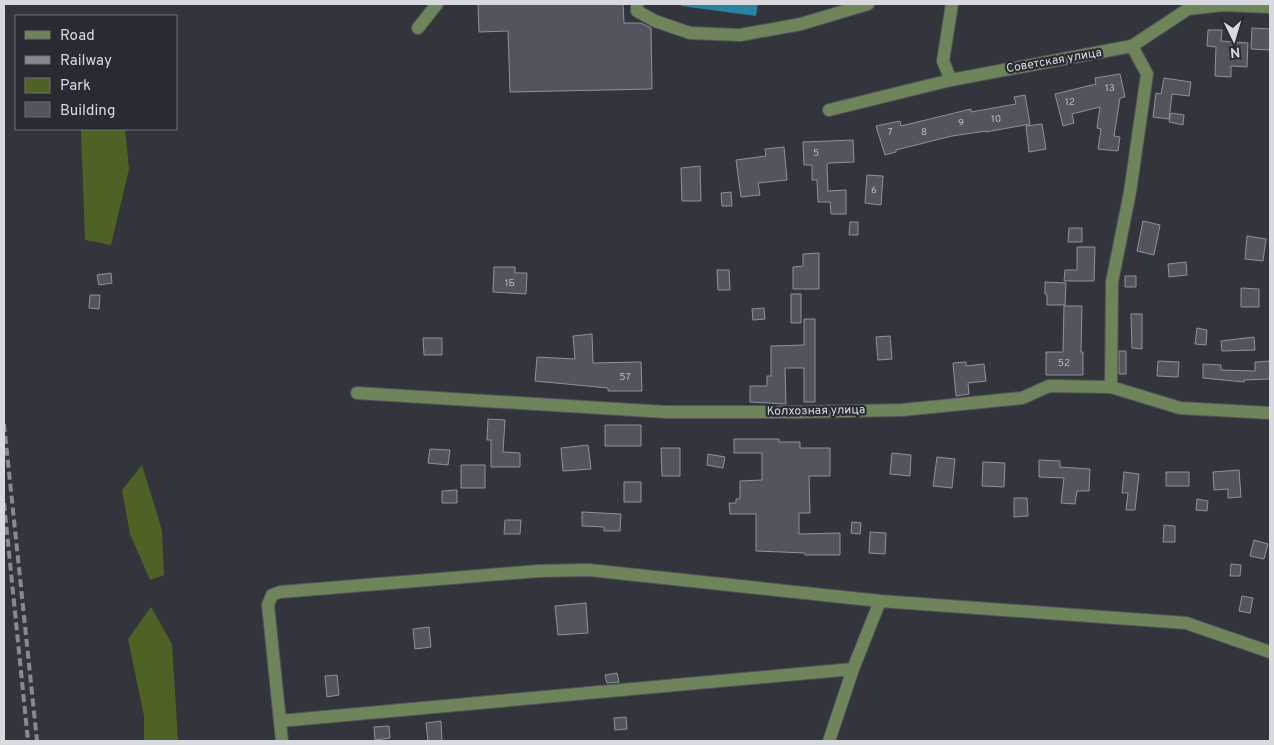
<svg xmlns="http://www.w3.org/2000/svg" width="1274" height="745" font-family="Overpass,sans-serif">
	<style>
		.green { fill: #4e6226 }
		.water { fill: #29829e }
		.building { fill: #52555d; stroke: #8e929a }
		.lines { fill: none; stroke-linecap: round; stroke-linejoin: round }
		.minor-casing { stroke: #505359; stroke-width: 14 }
		.minor { stroke: #6e845a; stroke-width: 12 }
		.rail { stroke: #888a90; stroke-width: 4; stroke-dasharray: 8 4; stroke-linecap: butt }
		.labels { text-anchor: middle; dominant-baseline: central; stroke-width: 4.5; stroke-linejoin: round; paint-order: stroke }
		.number-label { font-size: 10px; fill: #b6b9be }
		.street-label { font-size: 12px; fill: #d8dadf; stroke: #282b32 }
	</style>
	<rect width="100%" height="100%" fill="#32353c"/>
	<path class="green" d="M81,129H125L129,169L111,245L85,240Z
		M142,465L162,530L164,575L150,580L130,534L122,490Z
		M151,607L172,644L178,741H144V716L128,639Z"/>
	<path class="water" d="M681,4H758L756,16L681,6Z"/>
	<path class="building" d="M478,4H623L624,23H641L651,28L652,89L510,92L508,31L479,32Z
		M1252,28L1270,29V50L1251,49Z
		M1208,30H1222L1221,41L1248,43L1247,67L1231,66V77L1215,76L1216,47L1207,46Z
		M1120,74L1125,97L1120,98L1114,136L1120,137L1118,151L1098,149L1101,129L1097,128L1100,107L1072,114L1074,123L1063,126L1055,94L1096,84L1095,78Z
		M1164,78L1191,82L1189,96L1172,94L1169,119L1153,117L1156,93L1161,94Z
		M1025,95L1030,124L986,132V131L952,136L896,150V152L885,155L876,126L900,121L901,126L971,109V112L1016,104L1014,97Z
		M1171,113L1184,115L1183,125L1169,122Z
		M1042,124L1046,149L1029,152L1026,126Z
		M853,140L854,162L829,163L827,165L828,191L846,190V214H831L830,202H818L817,180H812V165H804L803,142Z
		M784,147L787,180L758,183L760,195L741,197L736,160L766,156L765,149Z
		M700,166L701,201H682L681,168Z
		M867,175L883,176L881,205L865,203Z
		M731,192L732,206H722L721,193Z
		M1143,221L1160,225L1154,255L1137,251Z
		M850,222H858V235H849Z
		M1069,228H1082V242H1068Z
		M1247,236L1266,239L1263,261L1245,259Z
		M1077,247H1095L1094,281H1064L1065,270H1077Z
		M819,253V289H793V267L803,266V254Z
		M1186,262L1187,275L1169,277L1168,264Z
		M494,267H515V273H527L526,294L493,292Z
		M717,270H729L730,290H718Z
		M111,273L112,283L99,285L97,275Z
		M1125,276H1136V287H1125Z
		M1045,282L1066,283L1065,305H1047V295L1045,294Z
		M1241,288L1259,289V307H1241Z
		M791,294H801V323H791Z
		M90,295H100L99,309L89,308Z
		M1064,306H1082L1081,352H1083V375H1046V352H1063Z
		M764,308L765,319L753,320L752,309Z
		M1131,314H1142V349L1132,348Z
		M804,319H815V402H804V368H785L786,404L750,402V386H767V376H771V346L804,345Z
		M1197,328L1207,330L1206,345L1195,344Z
		M592,334L593,363L641,362L642,391H608V388L535,381L537,357L575,359L573,336Z
		M890,336L892,359L878,360L876,337Z
		M1254,337L1255,350L1222,351L1221,341Z
		M423,338H442V355H424Z
		M1119,351H1126V374H1119Z
		M1158,361L1179,362L1178,377L1157,376Z
		M1270,361V379L1244,380V382L1203,378V364L1221,365V370L1255,371V362Z
		M966,362V366L984,364L986,381L968,383L969,394L956,396L953,363Z
		M488,419L505,420L503,452L520,453V467H491V440H487Z
		M605,425H641V446H605Z
		M734,439H779V442H800V448H830V476H809L810,513H799V534L840,533V555H805V553L756,551V514H730L729,503H736V499H740V481L762,480V453H734Z
		M588,445L591,469L563,471L561,448Z
		M661,448H680V476H662Z
		M430,449L450,450L448,465L428,463Z
		M892,453L911,455L910,476L890,474Z
		M708,454L725,457L723,468L707,465Z
		M937,457L955,459L952,488L933,486Z
		M1039,460L1060,461V467L1090,469L1089,491H1077L1075,504L1061,503L1064,478L1039,477Z
		M983,462L1005,463L1004,487L982,486Z
		M461,465H485V488H461Z
		M1239,470L1241,497L1228,498V489L1214,490L1213,472Z
		M1124,472L1139,474L1135,510H1126L1128,493H1122Z
		M1166,472H1189V486H1166Z
		M624,482H641V502H624Z
		M457,490V503H442V491Z
		M1014,498H1027L1028,516L1014,517Z
		M1197,499L1208,501L1207,511L1196,510Z
		M582,512L621,514L620,531H604V527L582,526Z
		M505,520H521L520,534H504Z
		M852,522L861,523L860,534L851,533Z
		M1164,525L1175,526V542H1163Z
		M870,532L886,533L885,554L869,553Z
		M1254,540L1268,544L1264,559L1250,556Z
		M1231,564L1241,565L1240,576H1230Z
		M1242,596L1253,598L1250,613L1239,611Z
		M586,603L588,633L558,635L555,606Z
		M429,627L431,647L415,649L413,629Z
		M617,673L619,682L607,683L605,675Z
		M337,675L339,695L327,697L325,676Z
		M626,717L627,729L615,730L614,718Z
		M441,721L442,741H428L426,723Z
		M389,726L390,738L375,740L374,727Z"/>
	<g class="lines">
		<defs>
			<path id="minor" d="M637,4V11L655,21L690,33L740,35L801,24L868,4
				M418,28L437,4
				M951,80L943,61L952,4
				M829,110L951,80L1132,46L1188,9L1223,5L1270,7
				M1111,387L1112,282L1130,192L1147,74L1132,46
				M357,393L666,412H800L902,410L1022,398L1049,386L1111,387L1180,408L1270,413
				M280,721L853,669
				M282,741L268,605L272,595L280,592L538,571L589,570L880,601L1186,623L1270,652
				M829,741L853,669L880,601"/>
		</defs>
		<use href="#minor" class="minor-casing"/>
		<use href="#minor" class="minor"/>
		<path class="rail" d="M4,424L37,741
			M4,503L28,741"/>
	</g>
	<g class="labels">
		<g class="number-label">
			<text x="1110" y="88">13</text>
			<text x="1070" y="102">12</text>
			<text x="996" y="119">10</text>
			<text x="961" y="123">9</text>
			<text x="890" y="132">7</text>
			<text x="924" y="132">8</text>
			<text x="816" y="153">5</text>
			<text x="874" y="190">6</text>
			<text x="510" y="283">1Б</text>
			<text x="1064" y="363">52</text>
			<text x="625" y="377">57</text>
		</g>
		<g class="street-label">
			<text transform="translate(1054 61) rotate(-10)">Советская улица</text>
			<text transform="translate(816 411) rotate(-1)">Колхозная улица</text>
		</g>
	</g>
	<rect width="1274" height="745" fill="none" stroke="#d8dadf" stroke-width="10"/>
	<rect x="15" y="15" width="162" height="115" fill="#282b32" stroke="#6e7177"/>
	<rect x="25" y="31" width="25" height="8" fill="#6e845a" stroke="#6e7177"/>
	<text x="60" y="40" font-size="15" fill="#d8dadf">Road</text>
	<rect x="25" y="56" width="25" height="8" fill="#888a90" stroke="#6e7177"/>
	<text x="60" y="65" font-size="15" fill="#d8dadf">Railway</text>
	<rect x="25" y="78" width="25" height="15" fill="#4e6226" stroke="#6e7177"/>
	<text x="60" y="90" font-size="15" fill="#d8dadf">Park</text>
	<rect x="25" y="102" width="25" height="15" fill="#52555d" stroke="#6e7177"/>
	<text x="60" y="115" font-size="15" fill="#d8dadf">Building</text>
	<g transform="translate(1234 40) rotate(175)" stroke="#282b32" stroke-width="4" paint-order="stroke">
	<path d="M0-4L9 19L0 12L-9 19Z" fill="#d8dadf"/>
	<text y="-8" font-size="14" font-weight="bold" text-anchor="middle" fill="#d8dadf">N</text>
	</g>
</svg>
